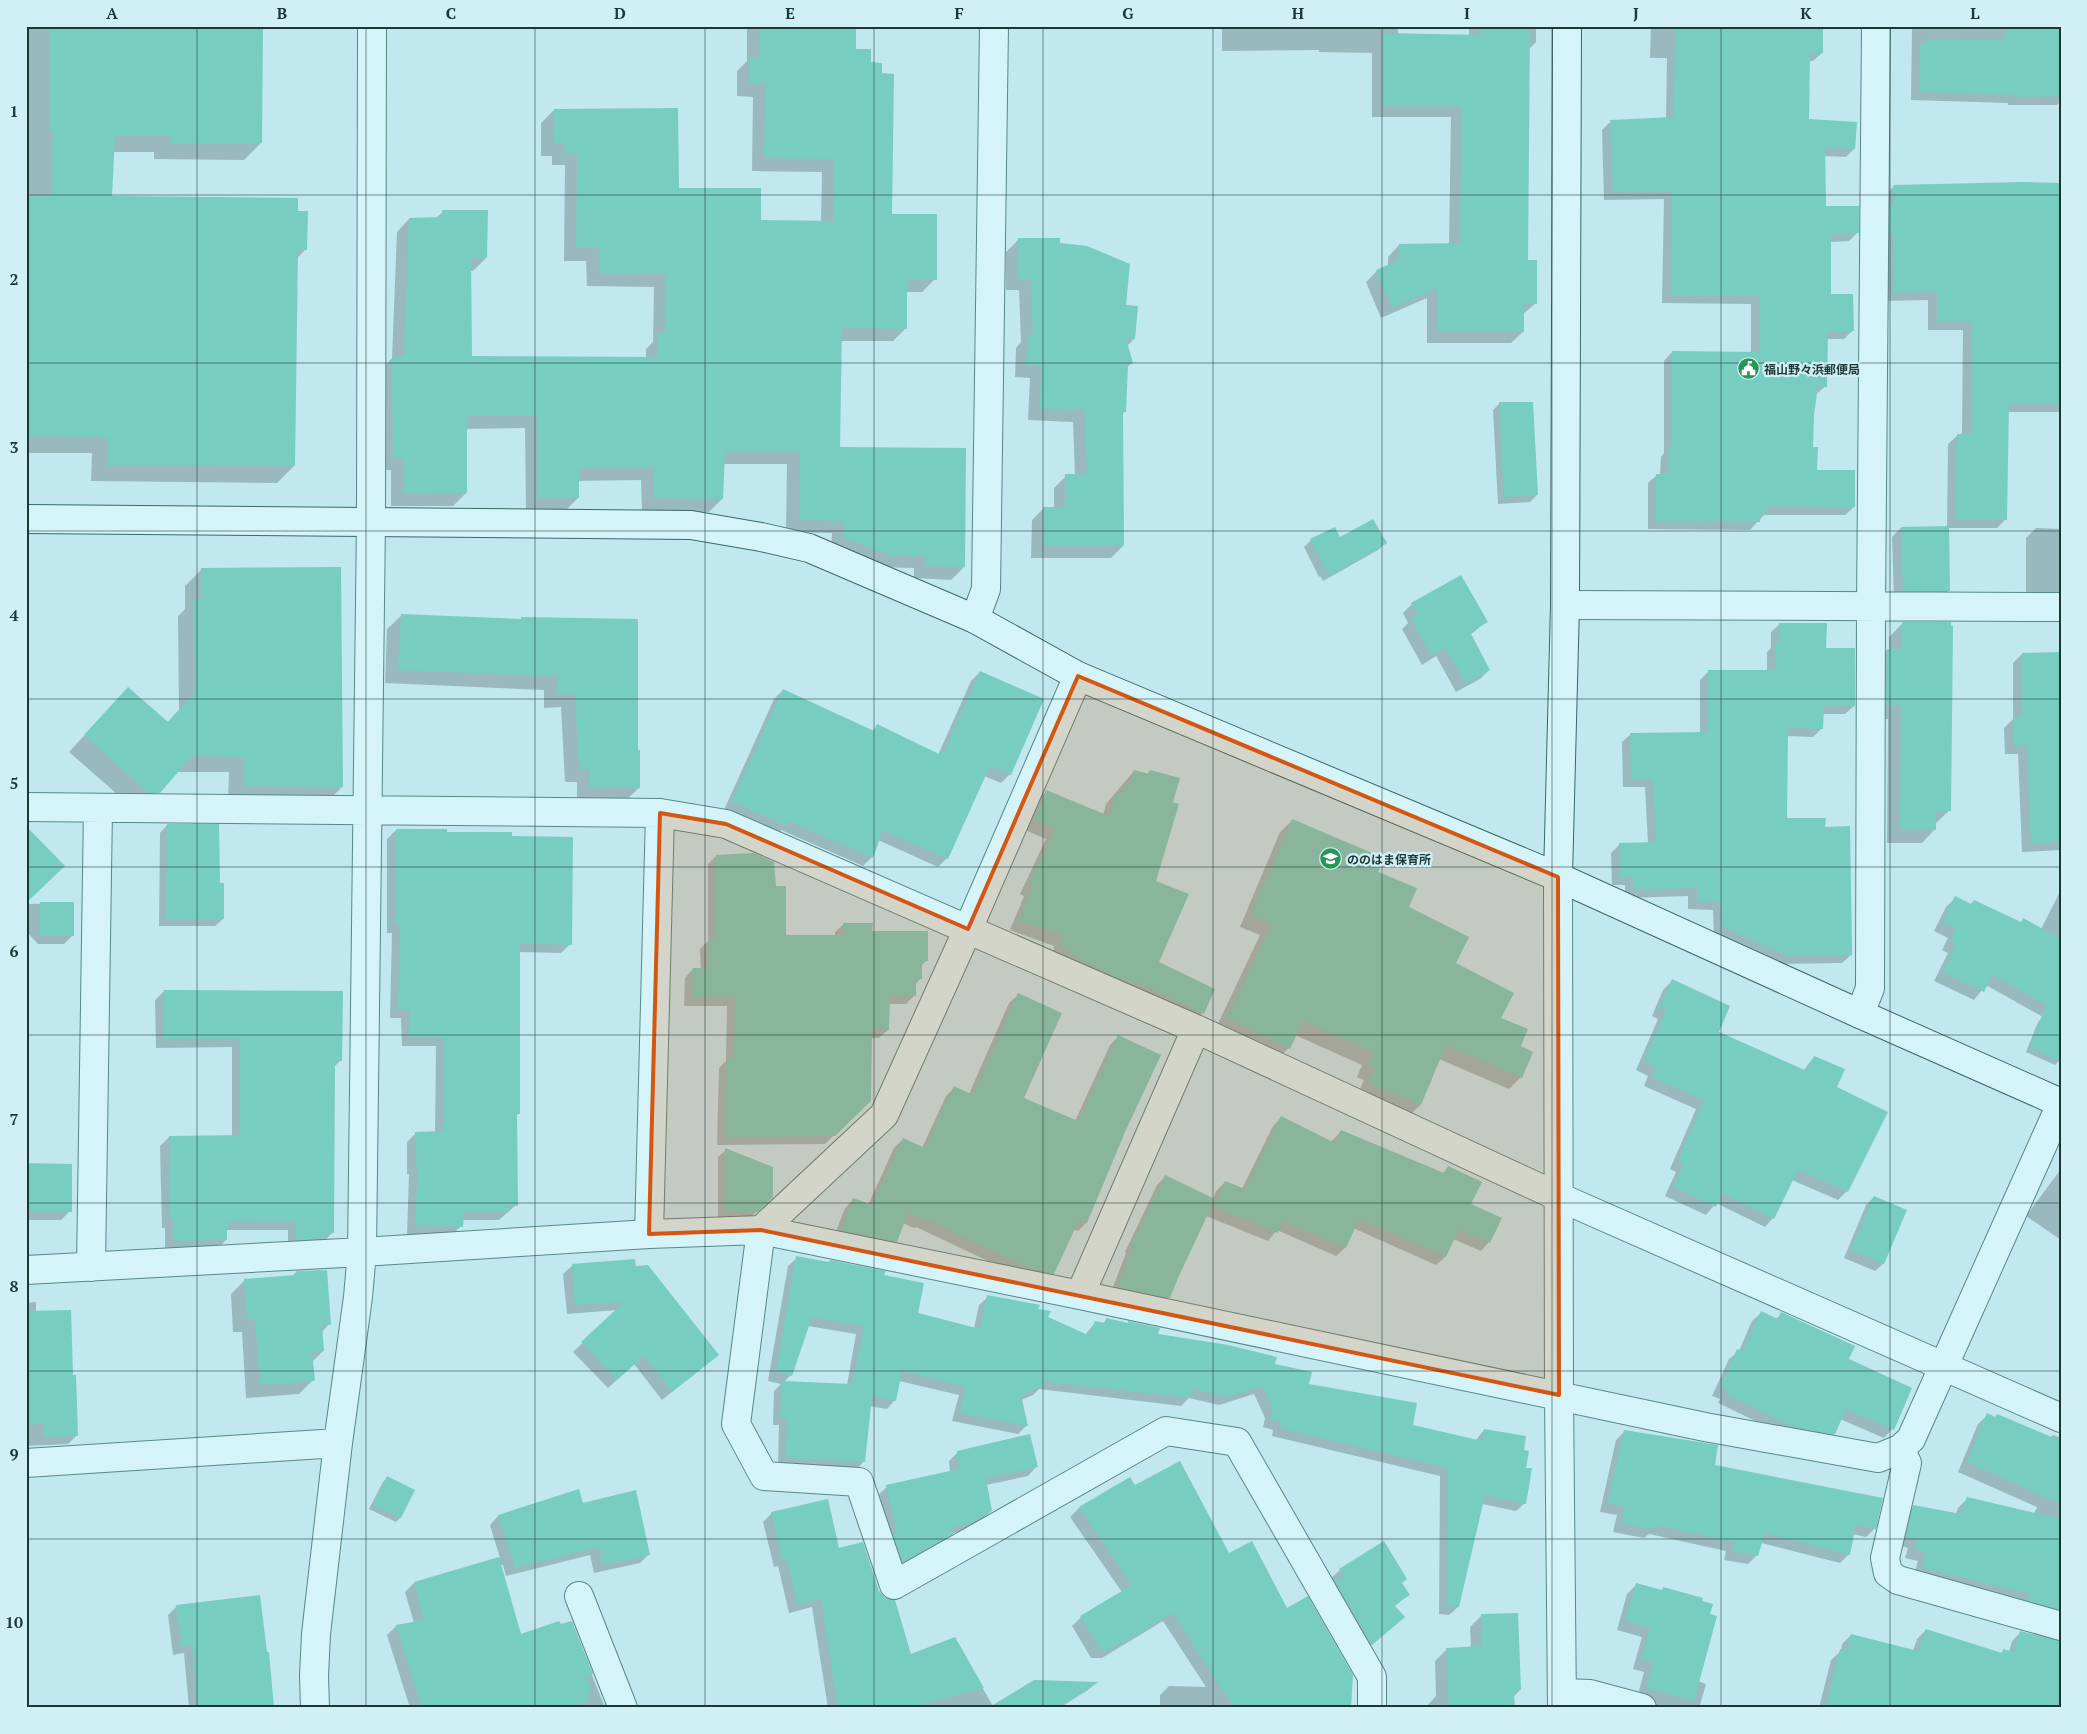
<svg xmlns="http://www.w3.org/2000/svg" width="2087" height="1734" font-family="'PT Serif','Noto Sans JP',serif">
	<style>
		.shadow { fill: #0003; fill-rule: evenodd }
		.building { fill: #76cdc0 }
		.lines { fill: none; stroke-linecap: round; stroke-linejoin: round }
		.street-casing { stroke: #588886; stroke-width: 30 }
		.secondary-casing { stroke: #3b6966; stroke-width: 30 }
		.street { stroke: #d4f4f9; stroke-width: 28 }
		.secondary { stroke: #d4f4f9; stroke-width: 28 }
		.marked { fill: #d45610; fill-opacity: 0.2; stroke: #d45610; stroke-width: 4; stroke-linejoin: round }
		.grid { fill: none; stroke: #1d3735; stroke-width: 1; stroke-opacity: 0.55 }
		.labels { text-anchor: middle; dominant-baseline: central; stroke-width: 4.5; stroke-linejoin: round; paint-order: stroke }
		.poi-label { font-size: 12px; font-weight: bold; fill: #1d3735; stroke: #d0f0f6; text-anchor: start }
		.neatline { fill: none; stroke: #1d3735; stroke-width: 2 }
		.grid-label { font-size: 16px; text-anchor: middle; font-weight: bold; fill: #1d3735 }
	</style>
	<rect width="100%" height="100%" fill="#c0e8ee"/>
	<path class="shadow" d="M26,26H262L261,143L244,160L154,159V152H113L111,198L296,212L306,249L296,259L294,466L277,483L91,481L92,453H26Z
		M747,26H855L854,50L870,64L891,216L935,279L922,292H906V328L893,341H840L839,449L964,567L951,580L914,578V568L876,567L831,551L832,533L786,532L787,464H723L722,499L709,512L642,511L641,480L578,481V498L565,511H526L525,428L465,429L466,493L453,506H391V470H380V371L392,358L397,232L409,219L436,218L443,212L486,258L473,271H470L471,357L646,358V349L653,342L654,287L587,286L586,261H564L565,165H552V156H541V123L554,110L678,189L759,221L821,222L822,172L752,171L753,97L737,96V71L747,61Z
		M1011,26H1069L1067,28Z
		M1222,26H1398V35L1469,36V26H1536V42L1528,50L1526,261L1536,303L1522,315L1523,332L1511,343H1427V298L1381,318L1366,282L1377,271L1388,266V257L1399,245L1449,244L1451,117H1372V53L1319,52V50L1222,51Z
		M1651,26H1821L1822,53L1813,61H1808L1807,120L1854,149L1846,157L1824,156L1825,208L1857,233L1849,241L1830,242L1829,296L1853,330L1844,339H1826V386L1815,395L1813,415L1812,448L1816,471L1854,507L1845,515H1764L1750,530L1648,529V483L1657,475H1660L1661,457L1664,453V361L1672,352L1751,353V304L1662,303L1664,199L1604,200L1602,130L1611,121L1666,119L1667,58H1650Z
		M1912,26H2061V101L2057,105H2008V103L1911,100Z
		M2061,184V412H2008L2006,519L1997,528H1948L1949,590L1940,600L1894,599L1892,537L1901,528L1947,527L1948,444L1958,435H1962L1963,330H1928V300L1886,301L1885,195L1894,186Z
		M1018,240L1059,244L1124,306L1134,339L1127,346L1132,363L1126,368L1125,411L1122,415L1123,546L1111,558H1031L1032,520L1044,508H1054V488L1066,476H1075L1073,422L1028,420L1030,378L1015,377L1016,348L1021,342L1019,290H1006V252Z
		M1500,403L1537,495L1530,502L1498,504L1493,410Z
		M2036,528L2061,529V595L2026,594V538Z
		M1339,539L1386,543L1378,550L1323,581L1320,576L1319,577L1304,547L1311,540Z
		M201,570L342,787L326,803L228,802L229,772H177L142,808H133L69,752L128,688L167,723L179,710L178,616L185,609V586Z
		M1412,604L1486,622L1470,635L1489,670L1480,679L1456,692L1436,656L1422,665L1402,629L1408,623L1403,613Z
		M401,616L520,620L636,751L639,788L625,801H577V782H565L561,707L544,708V690L385,683L387,629Z
		M1903,623L1950,810L1935,824V829L1922,843H1887L1888,719H1873L1874,663L1887,650H1889V637Z
		M1780,624L1825,649L1854,706L1845,714H1823L1822,728L1813,737L1786,736V820L1824,828L1851,955L1842,963L1778,964L1714,934L1713,910L1688,909V896L1625,898V885H1612L1611,853L1620,844H1648L1645,787H1623L1622,742L1631,734L1700,733V680L1709,671H1767V652L1771,648V632Z
		M2061,653V850L2022,852L2018,754H2005L2004,728L2013,719V663L2022,654Z
		M980,672L1010,774L1001,783L984,776L947,858L938,867L878,840L872,857L863,866L781,830L777,834L724,810L774,699L783,690L872,731L877,726L938,755L971,681Z
		M1134,771L1147,774L1150,771L1171,803L1155,882L1158,963L1202,1013L1193,1022L1052,957L1054,946L1010,930L1024,896L1020,894L1046,839L1025,830L1036,801L1046,792L1103,815L1106,804Z
		M1293,820L1377,873L1499,1018L1520,1047L1521,1077L1509,1089L1439,1059L1420,1105L1408,1117L1357,1096L1364,1080L1357,1077L1362,1065L1295,1035L1289,1048L1276,1060L1215,1030L1260,935L1240,927L1280,832Z
		M167,825L218,885L223,919L215,926H159L160,833Z
		M396,830L511,838L570,944L561,953L519,952L516,1205L499,1220H462L461,1226L452,1235L407,1234L409,1174H407V1142L416,1133H435L436,1046H402L401,1018H390L392,933H387V839Z
		M716,856L775,887L785,936H835V932L844,924L871,933L927,960L920,967V979L915,985L914,996L906,1004H888V1030L879,1038H870L869,1101L825,1144L717,1145L719,1068L726,1061L727,1006H684L685,978L693,969L701,970L700,949L708,941V864Z
		M2061,890V1022L2059,1061L2055,1065L2026,1052L2038,1022L2043,1017L1986,985L1974,1000L1934,981L1948,953L1942,950L1948,938L1934,931L1946,907L1955,898L1970,905L1974,901L2020,923L2041,929Z
		M73,903V935L64,944H38L26,931V904Z
		M1672,981L1717,1033L1803,1071L1814,1057L1836,1088L1847,1191L1838,1200L1792,1180L1773,1218L1765,1227L1716,1203L1706,1215L1665,1196L1676,1172L1670,1169L1696,1109L1644,1086L1648,1076L1636,1070L1658,1019L1652,1016L1663,990Z
		M164,991L340,1061L333,1068V1232L324,1241L288,1248V1230H226V1240L217,1249H165V1228H162L160,1146L169,1137L232,1136V1047L156,1048L155,1000Z
		M1018,995L1023,1099L1075,1121L1110,1045L1119,1036L1124,1132L1086,1223L1078,1231L1073,1229L1053,1273L1044,1282L1022,1277L916,1227L914,1228L903,1223L896,1241L887,1250L833,1239L845,1208L854,1199L868,1205L894,1148L903,1139L922,1148L946,1096L954,1088L969,1094L1009,1003Z
		M1281,1118L1331,1142L1341,1131L1442,1174L1448,1168L1489,1242L1481,1251L1453,1239L1445,1257L1436,1265L1353,1228L1345,1248L1336,1256L1277,1230L1268,1241L1206,1216L1176,1277L1169,1297L1161,1306L1110,1295L1126,1253L1125,1252L1157,1185L1165,1177L1213,1199L1216,1191L1225,1182L1242,1189L1273,1126Z
		M726,1150L772,1196L750,1218H718V1157Z
		M26,1165L70,1211L61,1220H26Z
		M2061,1169V1240L2026,1216Z
		M1874,1197L1883,1264L1875,1271L1844,1258L1866,1205Z
		M797,1258L883,1276L917,1314L974,1328L979,1305L988,1297L1037,1309L1047,1317L1085,1335L1095,1323L1102,1324L1107,1320L1274,1365L1307,1385L1412,1426L1475,1441L1484,1430L1523,1451L1525,1469V1503L1516,1511L1482,1504L1458,1607L1449,1615L1439,1614L1440,1476L1272,1436L1273,1430L1263,1427L1265,1418L1254,1394L1219,1405L1189,1398L1181,1406L1039,1389L1033,1395L1021,1400L1027,1425L1018,1434L952,1421L959,1395L899,1381L895,1400L887,1409L869,1406L864,1461L856,1470L778,1466L779,1425H773L774,1391L781,1384L768,1381L788,1266ZM808,1326L856,1334L847,1385L784,1382L790,1376Z
		M573,1265L635,1267L718,1355L662,1400L634,1364L608,1388L573,1352L617,1310L567,1314L563,1274Z
		M296,1272L329,1324L322,1332L323,1351L312,1362L313,1380L299,1394L246,1398L242,1332H233L231,1294L245,1280L292,1277Z
		M36,1302V1312L72,1377L77,1435L68,1444L26,1446V1303Z
		M1761,1313L1776,1319L1781,1314L1847,1360L1892,1429L1884,1438L1840,1419L1834,1434L1825,1443L1787,1436L1718,1403L1720,1399L1712,1396L1729,1359L1739,1351L1752,1321Z
		M1988,1415L2050,1438L2053,1435L2061,1438V1623L1913,1577L1918,1561L1905,1558L1908,1548L1898,1545L1905,1515L1914,1506L1956,1514L1958,1508L1967,1499L2034,1514L2037,1507L1958,1472L1978,1424Z
		M1625,1431L1875,1528L1866,1537L1853,1534L1849,1554L1840,1563L1761,1543L1757,1555L1748,1564L1724,1560L1726,1551L1649,1534L1644,1538L1613,1532L1617,1515L1600,1512L1616,1440Z
		M958,1452L1036,1467L1028,1476L986,1485L991,1511L982,1520L963,1530L951,1534L943,1542L894,1570L878,1495L887,1487L950,1472L949,1461Z
		M387,1478L400,1518L396,1522L369,1509L383,1482Z
		M1130,1479L1134,1487L1228,1555L1286,1610L1350,1708H1160V1695L1169,1686L1206,1687L1163,1621L1102,1658H1091L1072,1626L1081,1617L1122,1592L1070,1517L1079,1508Z
		M582,1504L649,1554L640,1563L594,1573L590,1555L506,1576L503,1565H500L521,1636L571,1622L605,1708H410L387,1635L396,1626L414,1623L405,1592L414,1583L500,1558L490,1525L498,1516Z
		M772,1513L838,1549L878,1591L910,1656L954,1639L993,1706L1096,1683L1088,1690L1064,1705L1065,1708H828L812,1607L789,1613L778,1566L774,1567L763,1522Z
		M1340,1570L1401,1583L1408,1595L1394,1607L1395,1625L1363,1652L1327,1591L1335,1584L1331,1578Z
		M1636,1585L1660,1591L1664,1588L1698,1681L1706,1684L1699,1708H1645L1636,1702L1644,1672L1633,1669L1642,1637L1617,1630L1627,1594Z
		M177,1606L272,1708H189L184,1653L173,1655L168,1615Z
		M1482,1615L1520,1690L1513,1697V1708H1425L1436,1696L1435,1661L1447,1649L1471,1648L1470,1627Z
		M1926,1630L2000,1654L2003,1651L2009,1652L2012,1641L2021,1632L2061,1708H1819L1831,1660L1841,1651L1842,1644L1851,1635L1913,1651L1917,1639Z"/>
	<path class="building" d="M50,26H263L262,143H170L171,136H115L112,196L298,198V211H308L307,250H298L295,466L108,465V437L26,436V196H51L53,132H50Z
		M760,26H856V49H871V62L882,63V73L894,74L892,214H937V280H907V329L842,328L840,447L966,448L965,567L926,566V555H889L844,538V521L799,520L800,452H725L723,499L654,498V468H579V498H538V416H467V493L403,494V458L393,457L392,357L404,356L409,218L442,217V210H488L487,258H471L472,356L658,357V334H665L666,274H599V248H576L577,153H564L565,143H554V109L678,108L679,188H761V220L833,221L834,159L764,158L766,84H749L750,57H759Z
		M1480,26H1530L1528,260H1537V304H1524V332H1438V288L1392,308L1376,270L1399,260V244L1460,243L1462,106H1383V33L1480,35Z
		M1675,26H1823V53H1810L1809,119L1857,122L1855,149L1825,148L1826,206H1859V233L1831,234V294H1853L1854,331L1828,332L1827,387L1818,386L1814,415L1813,447H1818L1817,470H1855V507L1767,506V513L1761,512L1760,522L1656,521V474H1668L1669,447H1672V351L1759,352V296L1671,295L1672,191L1613,192L1610,120L1674,117Z
		M2005,26H2061V96L2017,97V95L1919,92L1920,43H1926V39L2005,40Z
		M2023,182L2061,183V404L2009,403L2007,520L1955,519L1957,434H1971L1972,321H1937V291L1894,293L1893,233H1890V206L1893,205L1894,185Z
		M1018,238H1060V243L1087,246L1130,264L1126,305L1138,306L1135,339L1126,338L1133,363L1128,364L1126,412H1123L1124,546H1043V507H1065V474H1087L1085,410L1040,409L1041,366H1026L1028,334L1033,335L1031,279H1017Z
		M1499,402H1533L1538,495L1504,497Z
		M1373,519L1387,543L1330,575L1328,570L1326,571L1310,539L1335,527L1340,537Z
		M1949,526L1950,591H1903L1901,527Z
		M341,567L343,787L243,786L244,757L192,756L160,793H149L84,735L128,687L168,722L195,692L194,599H201V568Z
		M1461,575L1488,622L1470,632L1490,670L1466,683L1445,648L1432,656L1411,619L1418,615L1411,603Z
		M401,614L521,619V617L638,619V750H640V788H590V769H579L575,694H558V676L398,670Z
		M1902,622H1951V626H1953L1951,811H1936V830H1900L1901,706H1886L1887,649H1902Z
		M1779,623H1827L1826,648H1855V706H1824L1823,729L1788,728L1787,818H1826L1825,827L1850,826L1852,955L1787,956L1722,926L1721,902L1697,901V888L1633,890V877H1620L1619,843L1656,842L1653,779H1631L1630,733L1708,732V670H1775V642H1779Z
		M2061,652V842L2031,843L2027,745H2014L2013,718H2022V653Z
		M980,671L1044,699L1011,775L990,766L948,859L883,830L873,858L787,820V826L732,801L783,689L874,731L877,724L939,754L941,750L944,752Z
		M1134,770L1149,774L1150,770L1180,778L1173,802L1179,804L1156,881L1189,894L1159,962L1215,989L1204,1014L1135,981L1133,984L1108,973L1069,953L1070,951L1061,947L1063,936L1018,920L1032,886L1029,884L1055,829L1034,820L1046,790L1109,816L1116,793L1122,794L1125,783L1130,785Z
		M1292,819L1384,858L1378,872L1417,888L1409,907L1469,937L1456,963L1514,993L1501,1018L1528,1029L1521,1046L1533,1052L1522,1078L1446,1045L1421,1105L1368,1083L1375,1068L1368,1065L1373,1052L1303,1021L1290,1049L1227,1018L1272,923L1251,914Z
		M167,824H219L220,883H224V919H166Z
		M26,826L65,866L26,903Z
		M396,829H447V832H512V836L573,837L572,945L520,943V1114H517L518,1206L510,1205L509,1212L464,1211L463,1227L415,1225L418,1165H416L415,1132L444,1131V1038H410V1009L398,1010L400,924L395,925Z
		M754,853L774,862L776,886H786V935H843V923H873L872,931H928V961H922V979H916V996H890L889,1030H872L871,1101L835,1136L725,1137L727,1058L734,1059L735,998H692L693,968H709L708,939H716V855Z
		M1955,896L1971,904L1974,900L2021,922L2023,918L2061,939V1062L2030,1047L2046,1005L1992,975L1984,992L1943,972L1956,944L1950,941L1956,928L1943,922Z
		M40,902H74V936H40Z
		M1672,979L1730,1006L1719,1032L1807,1071L1814,1056L1845,1069L1837,1087L1888,1112L1848,1192L1798,1170L1774,1219L1722,1193L1716,1207L1673,1187L1684,1163L1678,1160L1704,1100L1652,1077L1656,1067L1644,1061L1666,1010L1660,1007Z
		M164,990L343,991L342,1061H335L334,1233H324L325,1238L296,1240V1222L227,1221V1240L173,1241V1220H170L169,1136L240,1135V1039H164Z
		M1018,993L1062,1013L1024,1098L1078,1121L1118,1035L1161,1055L1125,1132L1087,1223L1079,1220L1054,1274L1031,1269L925,1219L924,1221L908,1213L897,1242L841,1230L853,1198L872,1205L903,1138L925,1148L954,1086L973,1095Z
		M1281,1116L1335,1143L1341,1130L1444,1173L1448,1166L1482,1182L1471,1204L1502,1218L1490,1243L1459,1229L1446,1257L1359,1219L1346,1248L1283,1221L1278,1233L1214,1207L1225,1181L1245,1189Z
		M725,1148L773,1167V1197L758,1212L725,1211Z
		M26,1163L72,1164V1212L26,1211Z
		M1165,1175L1215,1199L1178,1278L1170,1298L1117,1287L1134,1245L1132,1244Z
		M1874,1196L1907,1210L1884,1264L1851,1250Z
		M796,1256L829,1262L830,1260L886,1271L884,1275L924,1283L918,1313L980,1329L987,1295L1040,1305L1038,1309L1051,1311L1048,1317L1088,1335L1095,1321L1105,1323L1106,1318L1128,1323V1321L1160,1328L1158,1334L1228,1345L1277,1357L1275,1364L1312,1372L1309,1384L1417,1403L1413,1425L1482,1441L1484,1429L1526,1436L1524,1450L1529,1451L1526,1468H1532L1526,1504L1485,1495L1459,1607L1447,1606L1448,1468L1280,1428L1281,1422L1270,1419L1273,1409L1263,1386L1228,1397L1192,1389L1191,1398L1041,1381L1043,1387L1021,1395L1028,1426L960,1413L966,1387L902,1371L896,1401L872,1396L865,1462L786,1458L787,1417H780L782,1381L853,1384L864,1326L812,1317L792,1376L776,1372Z
		M635,1259L636,1266L648,1265L719,1355L672,1392L644,1356L617,1380L581,1342L624,1302L575,1305L572,1264Z
		M327,1270L331,1325H322L324,1351L312,1352L315,1381L260,1385L255,1319H247L244,1279L296,1275V1271Z
		M71,1310L73,1375H76L78,1436L44,1437V1423H28L26,1311Z
		M1761,1311L1778,1319L1781,1312L1855,1346L1849,1359L1912,1388L1894,1430L1846,1409L1835,1434L1796,1428L1726,1394L1728,1390L1720,1387L1737,1349L1743,1351Z
		M1987,1413L1995,1417L1997,1414L2061,1441V1504L1967,1462Z
		M1624,1430L1718,1445L1715,1465L1883,1498L1876,1529L1856,1524L1850,1555L1765,1533L1758,1556L1732,1551L1734,1542L1656,1525L1655,1530L1621,1523L1625,1507L1608,1503Z
		M1030,1434L1038,1467L986,1478L992,1511L973,1522L951,1528L953,1534L903,1562L893,1535L897,1534L886,1485L959,1469L957,1451Z
		M1180,1461L1229,1553L1252,1541L1287,1608L1308,1596L1353,1675L1351,1708H1234L1173,1613L1112,1649H1101L1080,1616L1132,1585L1079,1507L1130,1477L1135,1485Z
		M387,1476L415,1490L401,1518L373,1505Z
		M579,1489L583,1503L636,1490L650,1555L603,1565L599,1547L515,1568L498,1515Z
		M1967,1497L2061,1519V1610L2029,1601L2031,1594L1922,1568L1926,1552L1914,1549L1917,1539L1906,1536L1913,1505L1961,1514Z
		M828,1499L839,1548L863,1542L879,1591L885,1598L895,1600L911,1654L955,1637L984,1688L909,1708H838L821,1599L798,1605L786,1558L782,1559L771,1512Z
		M1384,1541L1407,1579L1402,1583L1410,1595L1394,1605L1405,1617L1372,1645L1335,1581L1344,1577L1339,1569Z
		M499,1557L521,1634L559,1621L561,1624L572,1621L593,1674L586,1676L592,1692L587,1693L590,1701L569,1708H422L396,1625L424,1620L414,1582Z
		M1636,1583L1662,1590L1663,1587L1703,1598L1702,1601L1713,1604L1710,1614L1717,1616L1694,1701L1646,1688L1653,1663L1641,1660L1650,1628L1625,1621Z
		M260,1595L267,1652H269L274,1708H198L192,1645L181,1647L176,1605Z
		M1518,1613L1521,1690L1514,1691L1515,1708H1449L1446,1648L1482,1646L1481,1614Z
		M1926,1629L2002,1653L2003,1649L2014,1652L2020,1631L2061,1641V1708H1825L1840,1649L1847,1651L1851,1634L1918,1651Z
		M1034,1680L1099,1682L1057,1708H988Z"/>
	<g class="lines">
		<defs>
			<path id="street" d="M1565,605L2061,607
				M975,619L986,589L994,26
				M1078,676L968,929L884,1115L761,1230L736,1424L764,1476L859,1482L894,1585L1166,1431L1237,1442L1372,1677V1708
				M26,807L660,813L726,824L1196,1029L1559,1197L2061,1418
				M1558,877L1559,1395L1562,1708
				M1860,1014L1870,988L1871,606L1876,26
				M649,1234L660,813
				M91,1267L98,808
				M26,1270L362,1252L649,1234L761,1230L1080,1295L1705,1427L1878,1458L1900,1449L1911,1439L2061,1104
				M1080,1295L1196,1029
				M1900,1449L1907,1463L1885,1558L1888,1573L1898,1580L2061,1626
				M26,1463L338,1443
				M579,1596L623,1708
				M1563,1693L1590,1694L1642,1708
				M315,1708L314,1676L316,1634L338,1443L358,1297L362,1252L371,521L372,26"/>
			<path id="secondary" d="M26,519L691,525L761,537L809,548L975,619L1078,676L1558,877L1860,1014L2061,1103
				M1558,877L1565,605L1567,26"/>
		</defs>
		<use href="#street" class="street-casing"/>
		<use href="#secondary" class="secondary-casing"/>
		<use href="#street" class="street"/>
		<use href="#secondary" class="secondary"/>
	</g>
	<path class="marked" d="M1078,676L1558,877L1559,1395L761,1230L649,1234L660,813L726,824L968,929Z"/>
	<path class="grid" d="M197,26V1708M366,26V1708M535,26V1708M705,26V1708M874,26V1708M1043,26V1708M1213,26V1708M1382,26V1708M1552,26V1708M1721,26V1708M1890,26V1708M26,195H2061M26,363H2061M26,531H2061M26,699H2061M26,867H2061M26,1035H2061M26,1203H2061M26,1371H2061M26,1539H2061"/>
	<defs>
		<symbol id="civic-disc" viewBox="-11 -11 22 22"><circle r="9.5" fill="#279757" stroke="#d0f0f6"/><path d="M-.6-6.5H3V-4.5H.6V-3L4-1V1h2V6H-6V1h2V-1L-.6-3ZM-1.2 2.5V6h2.4V2.5Z" fill="#fff"/></symbol>
		<symbol id="school-disc" viewBox="-11 -11 22 22"><circle r="9.5" fill="#279757" stroke="#d0f0f6"/><path d="M0-5L7-2L0 1L-7-2ZM-4 1L0 2.5L4 1V4Q0 6-4 4Z" fill="#fff"/></symbol>
	</defs>
	<g fill-rule="evenodd">
		<use href="#civic-disc" x="1736" y="356" width="25" height="25"/>
		<use href="#school-disc" x="1318" y="846" width="25" height="25"/>
	</g>
	<g class="labels">
		<g class="poi-label">
			<text x="1764" y="369">福山野々浜郵便局</text>
			<text x="1347" y="859">ののはま保育所</text>
		</g>
	</g>
	<rect width="2087" height="1734" fill="none" stroke="#d0f0f6" stroke-width="55"/>
	<rect x="28" y="28" width="2032" height="1678" class="neatline"/>
	<g class="grid-label">
		<text x="112" y="19">A</text>
		<text x="282" y="19">B</text>
		<text x="451" y="19">C</text>
		<text x="620" y="19">D</text>
		<text x="790" y="19">E</text>
		<text x="959" y="19">F</text>
		<text x="1128" y="19">G</text>
		<text x="1298" y="19">H</text>
		<text x="1467" y="19">I</text>
		<text x="1636" y="19">J</text>
		<text x="1806" y="19">K</text>
		<text x="1975" y="19">L</text>
		<text x="14" y="117">1</text>
		<text x="14" y="285">2</text>
		<text x="14" y="453">3</text>
		<text x="14" y="621">4</text>
		<text x="14" y="789">5</text>
		<text x="14" y="957">6</text>
		<text x="14" y="1125">7</text>
		<text x="14" y="1292">8</text>
		<text x="14" y="1460">9</text>
		<text x="14" y="1628">10</text>
	</g>
</svg>
